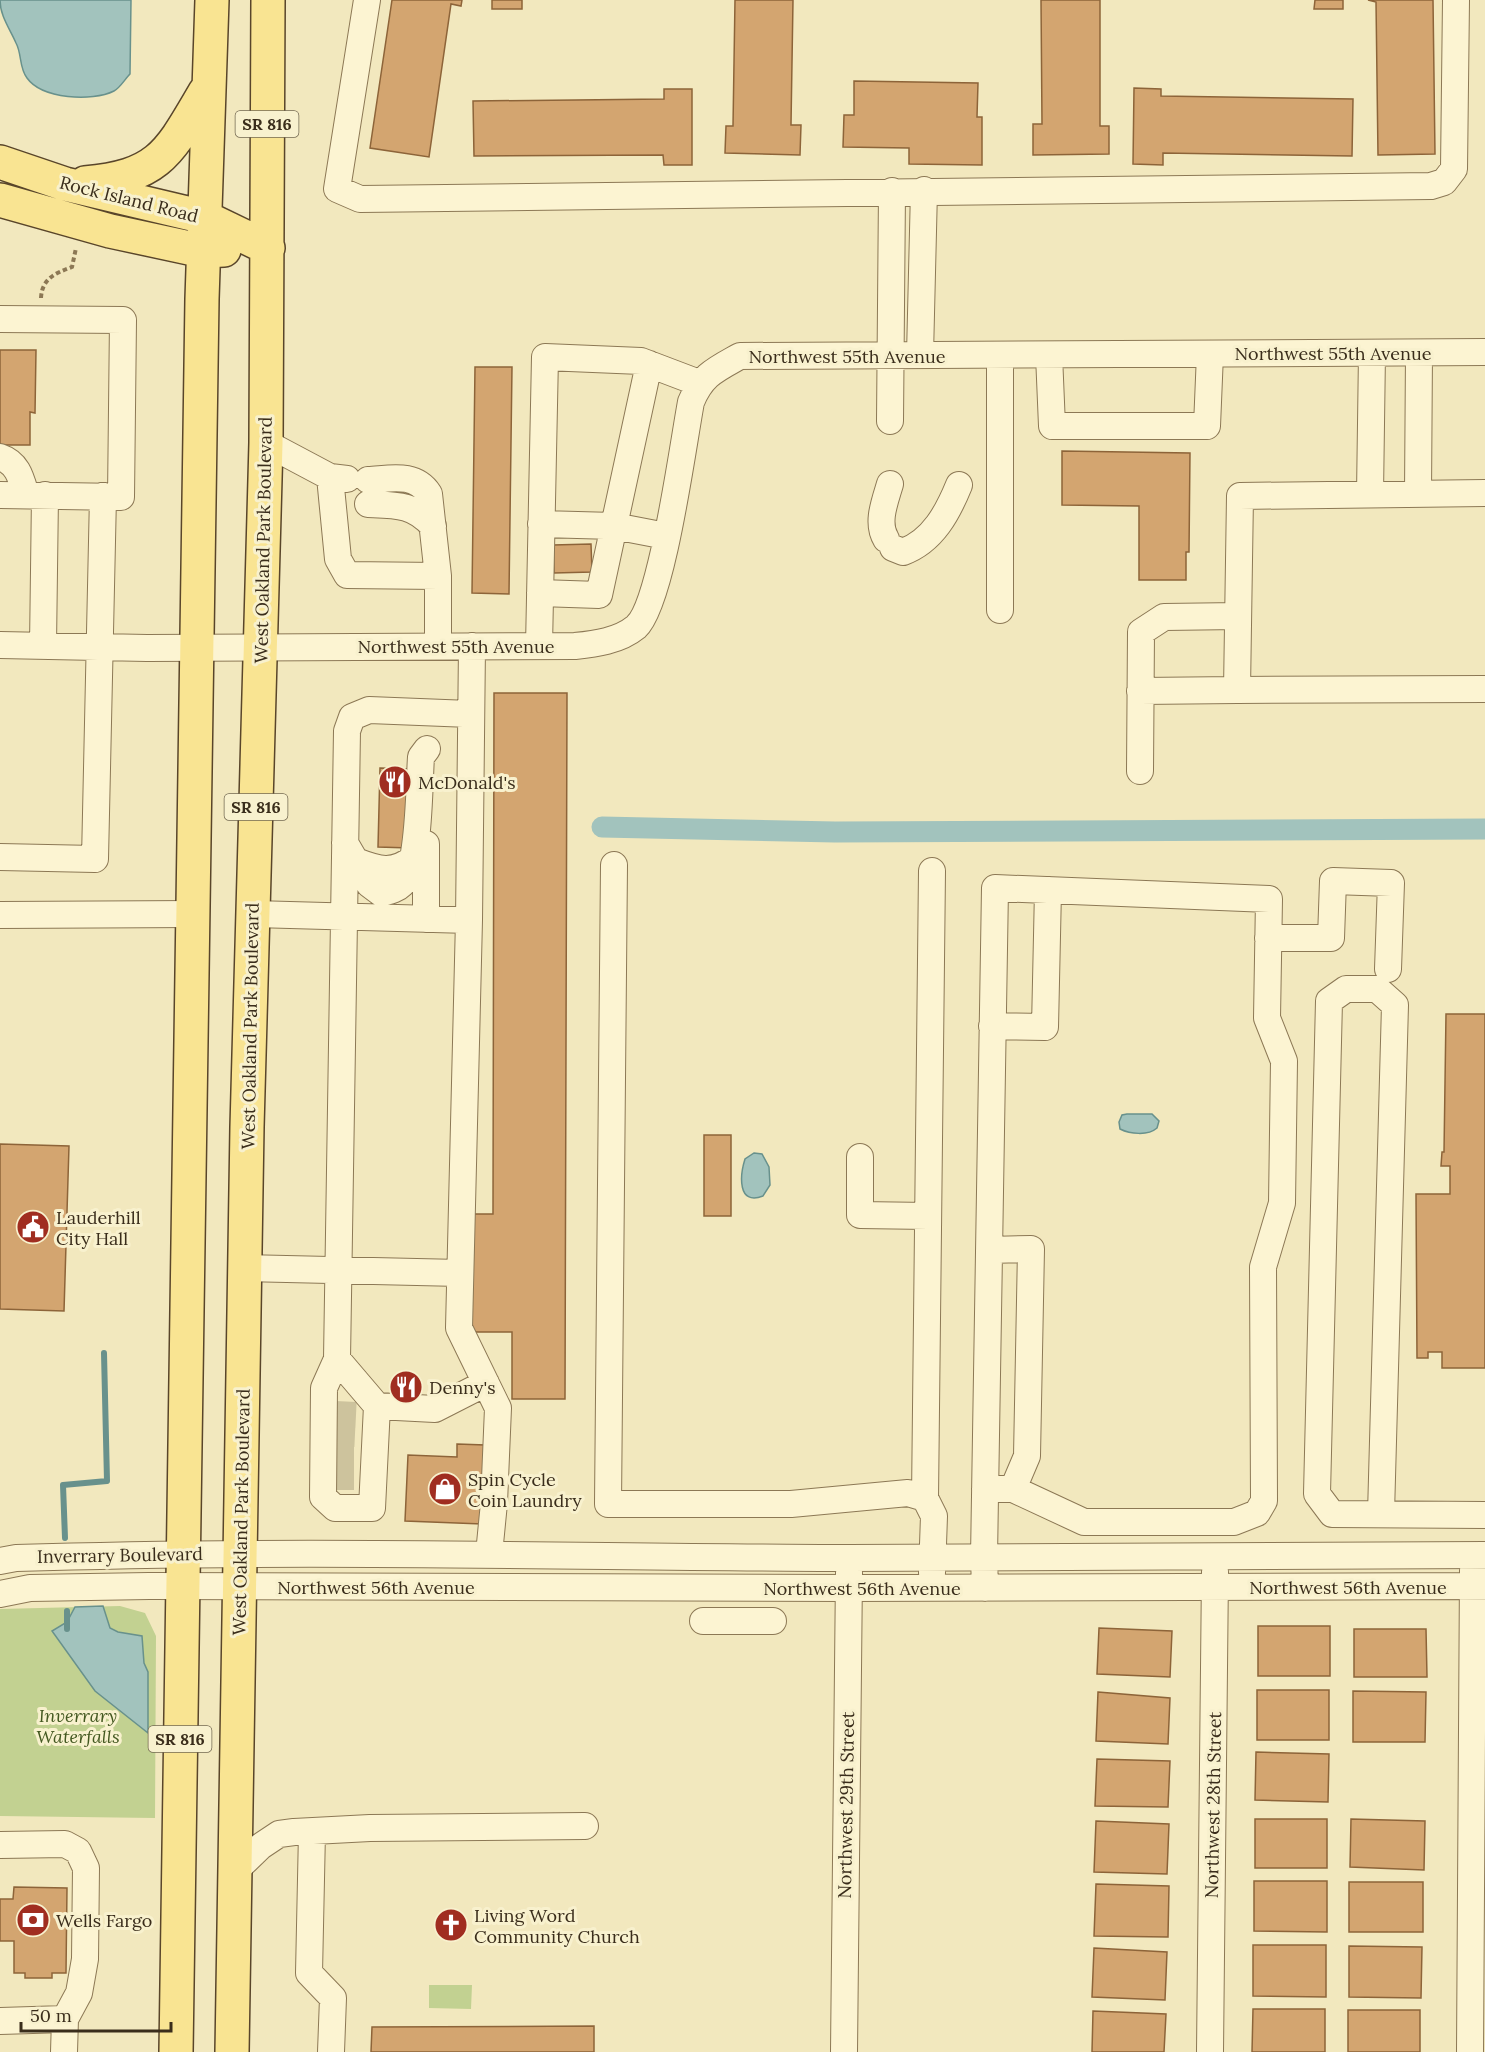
<svg xmlns="http://www.w3.org/2000/svg" width="1485" height="2052" font-family="Lora,serif">
	<style>
		.green { fill: #c2d191 }
		.water { fill: #a2c3bd; stroke: #68918c; stroke-width: 1.5 }
		.lines { fill: none; stroke-linecap: round; stroke-linejoin: round }
		.stream { stroke: #68918c; stroke-width: 6 }
		.canal { stroke: #a2c3bd; stroke-width: 21 }
		.building { fill: #d3a570; stroke: #8d6439; stroke-width: 1.5 }
		.minor-tunnel { stroke: #cdc39d; stroke-width: 26; stroke-dasharray: 26 13; stroke-linecap: butt }
		.minor-casing { stroke: #8c7855; stroke-width: 28 }
		.major-casing { stroke: #59452a; stroke-width: 36 }
		.path { stroke: #8c7855; stroke-width: 4; stroke-dasharray: 4.5 3; stroke-linecap: butt }
		.minor { stroke: #fcf4d2; stroke-width: 26 }
		.major { stroke: #f9e492; stroke-width: 33 }
		.labels { text-anchor: middle; dominant-baseline: central; stroke-width: 6; stroke-linejoin: round; paint-order: stroke }
		.shield { fill: #f8f1ce; stroke: #736851; stroke-width: 1.5 }
		.shield-label { font-size: 16px; font-weight: bold; fill: #3a2d1b }
		.street-label { font-size: 18px; fill: #3a2d1b; stroke: #f8f1ce }
		.poi-label { font-size: 18px; fill: #3a2d1b; stroke: #f8f1ce; text-anchor: start }
		.park-label { font-size: 18px; font-style: italic; fill: #435820; stroke: #f8f1ce }
	</style>
	<rect width="100%" height="100%" fill="#f2e8be"/>
	<path class="green" d="M120,1606L145,1613L156,1636L155,1818L0,1816V1609Z
		M429,1985H472L471,2009L429,2008Z"/>
	<path class="water" d="M0,0H131L130,74C125,79 120,88 114,91C92,102 42,99 27,78C19,68 22,54 16,43C10,29 0,16 0,0Z
		M1127,1114H1152L1159,1121L1157,1128C1148,1136 1130,1134 1120,1129L1119,1122L1122,1115Z
		M754,1153L762,1154L769,1167L770,1185L763,1196C737,1206 740,1175 745,1159Z
		M103,1606L110,1628L118,1632L142,1636L144,1663L148,1672V1733L95,1691L52,1631L67,1622L75,1607Z"/>
	<g class="lines">
		<path class="stream" d="M65,1538L63,1485L107,1481L104,1353
			M67,1611V1629"/>
		<path class="canal" d="M602,827L835,832L1485,829"/>
	</g>
	<path class="building" d="M392,0H462L461,6L451,4L429,157L370,148Z
		M492,0H522V9H492Z
		M735,0H793L791,125H801L800,155L725,153L726,126H733Z
		M1041,0H1100V126H1109V154L1033,155V124H1042Z
		M1315,0H1343V9H1314Z
		M1368,0H1433L1435,154L1378,155L1376,2Z
		M854,81L978,83L977,117H982V165L909,164V148L843,147L844,115H854Z
		M1134,88L1161,89V96L1353,99L1352,156L1163,153V165L1133,164Z
		M664,89H692V165H664L663,155L474,156L473,101L664,99Z
		M0,350H36L35,413L30,412V445H0Z
		M475,367H512L509,594L472,593Z
		M1062,451L1190,453L1189,552H1186V580H1139V506L1062,505Z
		M591,544L592,572L554,573L553,545Z
		M494,693H567L565,1399H512V1332H468V1214H493Z
		M380,768L412,769L410,848L378,847Z
		M1446,1014H1485V1368H1442V1352H1428V1358H1417L1416,1194H1450V1166H1441L1442,1152H1444Z
		M704,1135H731V1216H704Z
		M0,1144L69,1146L64,1311L0,1309Z
		M457,1444L485,1445L482,1524L405,1521L408,1455L457,1457Z
		M1258,1626H1330V1676H1258Z
		M1099,1628L1172,1631L1170,1677L1097,1674Z
		M1354,1629H1426L1427,1677H1354Z
		M1257,1690H1329V1740H1257Z
		M1353,1691L1426,1692L1425,1742H1353Z
		M1098,1692L1170,1698L1168,1744L1096,1741Z
		M1256,1752L1329,1754L1328,1802L1255,1800Z
		M1097,1759L1170,1761L1168,1807L1095,1806Z
		M1255,1819H1327V1868H1255Z
		M1351,1819L1425,1821L1424,1870L1350,1867Z
		M1096,1821L1169,1824L1167,1874L1094,1872Z
		M1254,1881H1327V1932L1254,1931Z
		M1349,1882H1423V1932H1349Z
		M1096,1884L1169,1886L1168,1937L1094,1936Z
		M14,1887L67,1888L66,1973H52V1978H25V1973H14V1941H0V1899H13Z
		M1253,1945H1326V1997L1253,1996Z
		M1349,1946L1422,1947L1421,1998L1349,1997Z
		M1094,1948L1167,1952L1165,2000L1092,1997Z
		M1253,2009H1325V2052H1252Z
		M1348,2010H1420V2052H1348Z
		M1093,2011L1166,2014L1164,2052H1092Z
		M594,2026V2052H371L372,2027Z"/>
	<g class="lines">
		<path class="minor-tunnel" d="M335,1414L356,1415
			M334,1433L355,1434
			M333,1459H354
			M334,1477H354"/>
		<defs>
			<path id="minor" d="M367,0L337,189L360,199L1431,186L1444,182L1454,169L1456,0
				M0,319L123,320L121,497L0,495
				M920,355L924,190
				M1049,355L1052,426H1207L1210,354
				M890,421L892,191
				M266,443L330,477L347,479
				M0,457C18,463 21,478 26,495
				M330,477L338,559L347,575L438,576V646
				M368,480C390,479 415,472 429,494L438,576
				M1418,493L1419,353
				M1485,493L1240,496L1237,690L1485,689
				M1370,494L1372,353
				M368,504C396,505 414,504 433,526
				M541,524L614,526L666,536
				M886,539C876,523 885,501 890,484
				M893,548L903,552C933,541 948,512 959,485
				M540,593L599,595L649,364
				M1000,610V355
				M0,645L147,648L575,646C595,644 619,641 636,627C662,604 683,444 691,402C702,375 715,370 740,356L1485,352
				M43,646L45,495
				M472,646L469,920L459,1328L498,1408L494,1503L489,1554
				M539,646L545,357L641,361L699,383
				M1140,691L1237,690
				M1140,771L1141,632L1164,617L1238,616
				M345,843L369,884L381,893C389,891 396,890 402,884C420,868 419,783 421,757L427,749
				M0,857L95,859L103,496
				M356,861C379,870 393,874 414,858
				M614,865L608,1504H791L908,1493L925,1498L934,1516L932,1573
				M252,914L469,920
				M0,915L194,914
				M426,919V844
				M1268,938H1331L1333,881L1391,883L1388,969
				M992,1026L1045,1027L1048,890
				M860,1157V1215L928,1216
				M989,1250L1031,1249L1027,1456L1013,1489
				M246,1268L460,1273
				M337,1359L377,1406L372,1508H335L323,1497L324,1388L337,1359L347,731L352,717L369,710L470,714
				M377,1406L435,1409L486,1383
				M925,1498L932,871
				M1381,1514L1395,1005L1377,989H1346L1329,1001L1317,1494L1332,1514L1485,1515
				M0,1561L16,1558C294,1549 572,1557 850,1558C1062,1559 1273,1554 1485,1555
				M985,1588L984,1557L995,888L1269,899L1267,1018L1284,1061L1282,1203L1263,1267L1264,1501L1257,1513L1234,1522H1084L1013,1489H985
				M0,1594L30,1588L149,1586L849,1588L1485,1586
				M703,1621H773
				M312,1832L309,1973L333,1998L331,2052
				M0,1845L65,1844L78,1851L86,1868L85,1959L79,1993L65,2019L64,2052
				M235,1871L261,1846L279,1834L294,1832L370,1828L585,1826
				M0,2021L65,2019
				M844,2052L849,1573
				M1210,2052L1215,1572
				M1470,2052L1473,1570"/>
			<path id="major" d="M0,162L65,184L204,217L268,248
				M85,183C160,176 169,153 205,92
				M0,200L110,231L203,251L224,250
				M176,2052L202,299L212,0
				M232,2052L247,1127L266,443L268,0"/>
		</defs>
		<use href="#minor" class="minor-casing"/>
		<use href="#major" class="major-casing"/>
		<path class="path" d="M41,298C42,278 56,273 72,267L76,248"/>
		<use href="#minor" class="minor"/>
		<use href="#major" class="major"/>
	</g>
	<defs>
		<symbol id="restaurant-disc" viewBox="-11 -11 22 22"><circle r="9.5" fill="#a02d20" stroke="#f8f1ce"/><path d="M-5-6h1v4h1v-4h1v4h1v-4h1v5L-1.5 .5V6h-2V.5L-5-1ZM5-6V6H3V1.5H1.5Q1.5-4 5-6Z" fill="#fff"/></symbol>
		<symbol id="civic-disc" viewBox="-11 -11 22 22"><circle r="9.5" fill="#a02d20" stroke="#f8f1ce"/><path d="M-.6-6.5H3V-4.5H.6V-3L4-1V1h2V6H-6V1h2V-1L-.6-3ZM-1.2 2.5V6h2.4V2.5Z" fill="#fff"/></symbol>
		<symbol id="shop-disc" viewBox="-11 -11 22 22"><circle r="9.5" fill="#a02d20" stroke="#f8f1ce"/><path d="M-5-2.5h2.3a2.7 3.5 0 0 1 5.4 0H5L5.5 6h-11ZM-1.5-2.5h3a1.5 2.3 0 0 0-3 0Z" fill="#fff"/></symbol>
		<symbol id="bank-disc" viewBox="-11 -11 22 22"><circle r="9.5" fill="#a02d20" stroke="#f8f1ce"/><path d="M-6-4H6V4H-6ZM0-2.3a2.3 2.3 0 1 0 0 4.6a2.3 2.3 0 1 0 0-4.6Z" fill="#fff"/></symbol>
		<symbol id="church-disc" viewBox="-11 -11 22 22"><circle r="9.5" fill="#a02d20" stroke="#f8f1ce"/><path d="M-1.2-6h2.4v3.5h3.3v2.4h-3.3V6h-2.4V-.1h-3.3v-2.4h3.3Z" fill="#fff"/></symbol>
	</defs>
	<g fill-rule="evenodd">
		<use href="#restaurant-disc" x="376" y="763" width="38" height="38"/>
		<use href="#civic-disc" x="14" y="1208" width="38" height="38"/>
		<use href="#restaurant-disc" x="387" y="1368" width="38" height="38"/>
		<use href="#shop-disc" x="426" y="1470" width="38" height="38"/>
		<use href="#bank-disc" x="14" y="1901" width="38" height="38"/>
		<use href="#church-disc" x="432" y="1906" width="38" height="38"/>
	</g>
	<g class="labels">
		<g class="shield">
			<rect x="235.5" y="111" width="63" height="26" rx="4.5"/>
			<rect x="224.5" y="794" width="63" height="26" rx="4.5"/>
			<rect x="148.5" y="1726" width="63" height="26" rx="4.5"/>
		</g>
		<g class="shield-label">
			<text x="267" y="124">SR 816</text>
			<text x="256" y="807">SR 816</text>
			<text x="180" y="1739">SR 816</text>
		</g>
		<g class="street-label">
			<text transform="translate(129 199) rotate(14)">Rock Island Road</text>
			<text x="1333" y="353">Northwest 55th Avenue</text>
			<text x="847" y="356">Northwest 55th Avenue</text>
			<text transform="translate(263 540) rotate(-89)">West Oakland Park Boulevard</text>
			<text x="456" y="646">Northwest 55th Avenue</text>
			<text transform="translate(250 1026) rotate(-89)">West Oakland Park Boulevard</text>
			<text transform="translate(241 1512) rotate(-89)">West Oakland Park Boulevard</text>
			<text transform="translate(120 1555) rotate(-1)">Inverrary Boulevard</text>
			<text x="376" y="1587">Northwest 56th Avenue</text>
			<text x="1348" y="1587">Northwest 56th Avenue</text>
			<text x="862" y="1588">Northwest 56th Avenue</text>
			<text transform="translate(846 1805) rotate(-89)">Northwest 29th Street</text>
			<text transform="translate(1213 1805) rotate(-89)">Northwest 28th Street</text>
		</g>
		<g class="poi-label">
			<text x="418" y="782">McDonald's</text>
			<text x="56" y="1217">Lauderhill<tspan x="56" dy="21">City Hall</tspan></text>
			<text x="429" y="1387">Denny's</text>
			<text x="468" y="1479">Spin Cycle<tspan x="468" dy="21">Coin Laundry</tspan></text>
			<text x="474" y="1915">Living Word<tspan x="474" dy="21">Community Church</tspan></text>
			<text x="56" y="1920">Wells Fargo</text>
		</g>
		<g class="park-label">
			<text x="78" y="1715">Inverrary<tspan x="78" dy="21">Waterfalls</tspan></text>
		</g>
	</g>
	<path d="M21 2022v9h150v-9" fill="none" stroke="#3a2d1b" stroke-width="3"/>
	<text x="30" y="2022" font-size="18" fill="#3a2d1b" stroke="#f8f1ce" stroke-width="4.5" paint-order="stroke">50 m</text>
</svg>
